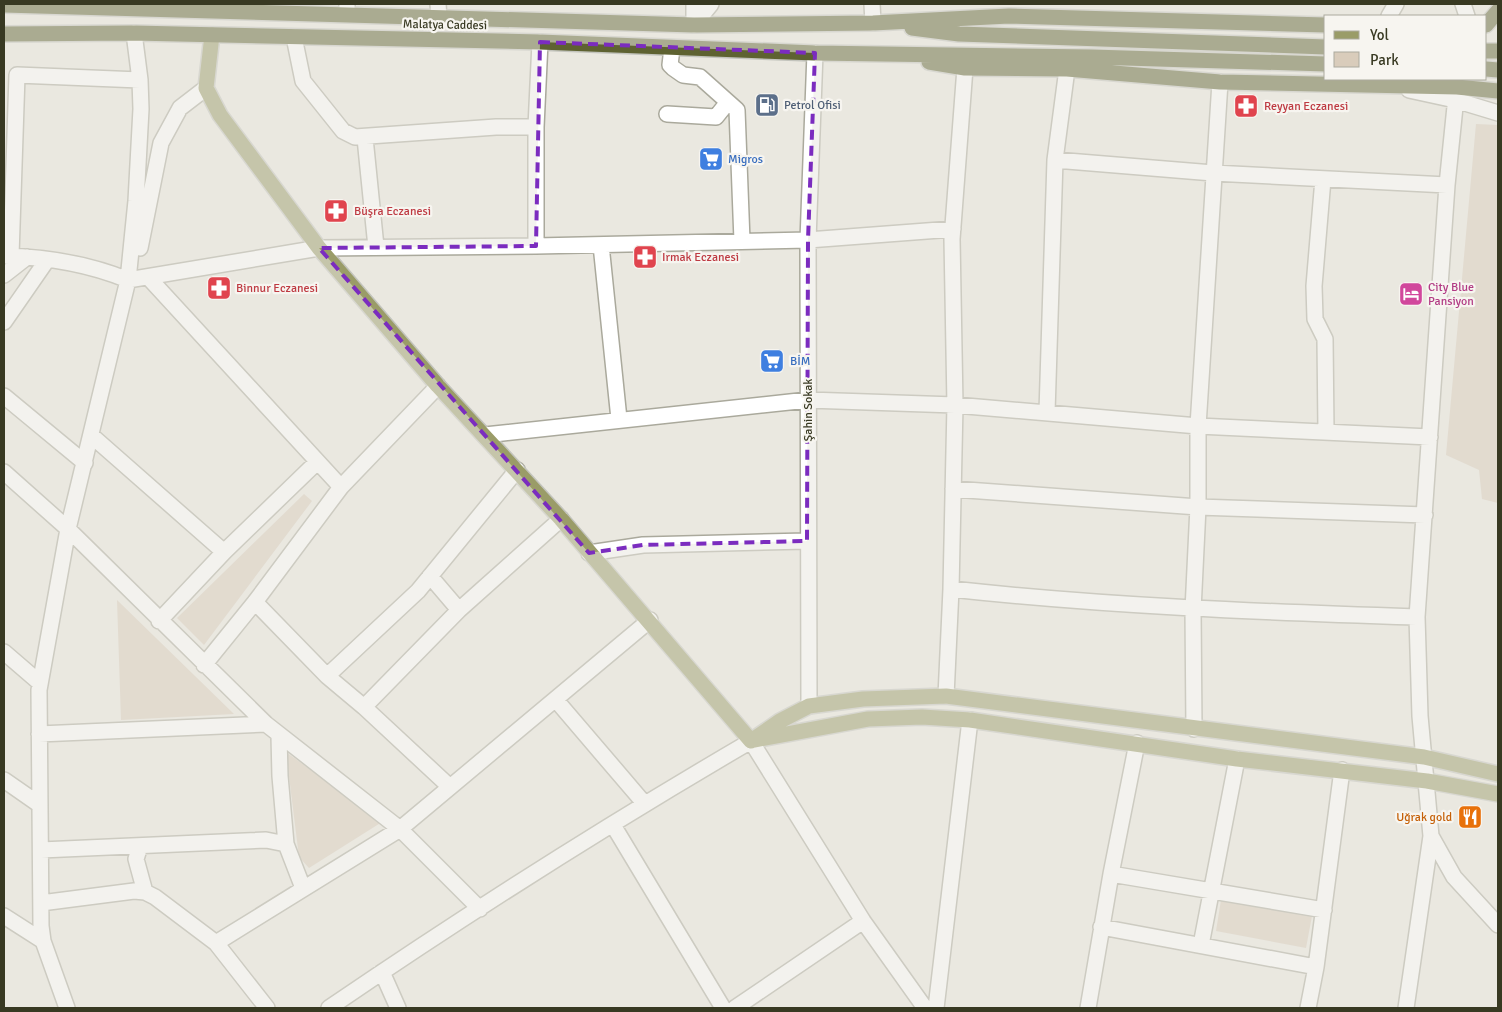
<svg xmlns="http://www.w3.org/2000/svg" width="1502" height="1012" font-family="Signika,sans-serif">
	<style>
		.green { fill: #d9ccbb }
		.lines { fill: none; stroke-linecap: round; stroke-linejoin: round }
		.minor-casing { stroke: #aaa99c; stroke-width: 18 }
		.major-casing { stroke: #c3c4bd; stroke-width: 18 }
		.highway-casing { stroke: #c3c4bd; stroke-width: 18 }
		.minor { stroke: #fff; stroke-width: 15 }
		.major { stroke: #9a9c68; stroke-width: 15 }
		.highway { stroke: #5e6231; stroke-width: 15 }
		.marked { fill: none; stroke: #7b2cbf; stroke-width: 4; stroke-dasharray: 10 6; stroke-linejoin: round }
		.labels { text-anchor: middle; dominant-baseline: central; stroke-width: 4.5; stroke-linejoin: round; paint-order: stroke }
		.street-label { font-size: 12px; fill: #383922; stroke: #f7f5f0 }
		.service-label { font-size: 12px; fill: #4e5e75; stroke: #f7f5f0; text-anchor: start }
		.health-label { font-size: 12px; fill: #be3a42; stroke: #f7f5f0; text-anchor: start }
		.shop-label { font-size: 12px; fill: #366cbe; stroke: #f7f5f0; text-anchor: start }
		.hotel-label { font-size: 12px; fill: #b23c85; stroke: #f7f5f0; text-anchor: start }
		.food-label { font-size: 12px; fill: #c56008; stroke: #f7f5f0; text-anchor: end }
	</style>
	<rect width="100%" height="100%" fill="#eae8e0"/>
	<path class="green" d="M1476,124L1498,125V503L1482,499L1479,470L1446,455Z
		M304,494L312,501L204,645L177,618Z
		M117,600L234,714L121,720Z
		M286,752L382,822L309,868L299,857Z
		M1221,900L1312,916L1306,948L1216,931Z"/>
	<g class="lines">
		<defs>
			<path id="minor" d="M347,4V14
				M438,4L439,18
				M872,4L873,23
				M1463,4L1467,16
				M1389,16L1396,4
				M694,25L711,4
				M694,25V4
				M294,37L303,81L343,131L355,137L496,127H536
				M672,48L670,65L673,68L683,75L700,77L737,110L742,241
				M1409,90L1455,100L1498,113
				M667,114L716,117L728,102
				M365,138L376,247
				M1055,160L1213,173L1447,185
				M1323,179L1314,286L1315,319L1325,339L1326,431
				M601,245L619,419
				M536,246V127L540,42
				M140,248L161,143L180,108L206,88
				M4,256C46,257 89,264 128,280L319,248L536,246L808,240L953,229
				M11,256L17,75L140,80
				M4,275L27,257
				M148,277L341,487
				M4,322L47,260
				M4,396L85,463
				M1047,412L1055,160L1067,69
				M485,435L808,400L955,405L1198,426L1430,437
				M92,436L224,552
				M4,472L68,529L266,724L400,829L480,909
				M953,489L1198,507L1425,515
				M589,553L643,545L807,541
				M430,576L459,610
				M951,589C1106,606 1261,612 1417,617
				M255,602L327,676L364,707L450,787
				M159,621L224,552L317,462
				M4,652L40,683
				M204,665L255,602L341,487L438,386
				M327,676L418,591L517,470
				M946,696L951,589L955,405L952,239L965,68
				M556,700L644,803
				M809,706L808,240L815,53
				M364,707L459,610L561,519
				M1194,729L1193,610L1198,507V426L1220,82
				M39,734L266,724
				M279,736L280,776L286,844
				M4,780L40,805
				M613,825L723,1008
				M1431,836L1454,877L1498,925
				M140,846L136,859L145,892
				M41,850L266,840L286,844L303,888
				M1111,874L1324,910
				M41,903L134,891L145,892L155,897L216,943L267,1008
				M4,916L43,941
				M1101,927L1316,967
				M216,943L400,829L650,620
				M1201,945L1237,759
				M382,972L398,1008
				M67,1008L43,941L41,926L39,690L68,529L128,280L136,201L141,109L140,80L134,33
				M329,1008C467,914 607,825 751,741L863,921L925,1008
				M735,1008L863,921
				M936,1008L970,720
				M1088,1008L1111,874L1137,743
				M1308,1008L1316,967L1342,770
				M1406,1008L1431,836L1420,716L1417,617L1447,185L1457,87"/>
			<path id="major" d="M212,35L206,88L220,115L319,248L438,386L561,519L751,741
				M754,740L868,719L922,717L970,720L1237,759L1427,781L1498,794
				M751,741L780,721L809,706L863,699L946,696L1424,757L1498,774"/>
			<path id="highway" d="M4,5L694,25L873,23L1009,16L1326,25
				M1486,25L1498,11
				M912,28L959,34L1326,47
				M4,34L134,33L540,42L815,53L1092,57L1326,64
				M1486,51H1498
				M929,62L965,68L1067,69L1220,82L1457,87L1498,91
				M1486,69L1498,70"/>
		</defs>
		<use href="#minor" class="minor-casing"/>
		<use href="#major" class="major-casing"/>
		<use href="#highway" class="highway-casing"/>
		<use href="#minor" class="minor"/>
		<use href="#major" class="major"/>
		<use href="#highway" class="highway"/>
	</g>
	<path d="M0 0H1502V1012H0ZM540,42L815,53L808,240L807,541L643,545L589,553L319,248L536,246Z" fill="#eae8e0" fill-opacity=".55" fill-rule="evenodd"/>
	<path class="marked" d="M540,42L815,53L808,240L807,541L643,545L589,553L319,248L536,246Z"/>
	<defs>
		<symbol id="fuel-square" viewBox="-11 -11 22 22"><rect x="-9" y="-9" width="18" height="18" rx="4" fill="#5c6f8a" stroke="#f7f5f0"/><path d="M-5.5-6h7V0h2V4h1.3V-2.5L3-4.5l.8-.8L6-3V5H2.5V1h-1V6h-7ZM-4.2-4.7v3.2H.2V-4.7Z" fill="#fff"/></symbol>
		<symbol id="pharmacy-square" viewBox="-11 -11 22 22"><rect x="-9" y="-9" width="18" height="18" rx="4" fill="#e0444e" stroke="#f7f5f0"/><path d="M-2-6h4v4h4v4h-4v4h-4v-4h-4v-4h4Z" fill="#fff"/></symbol>
		<symbol id="supermarket-square" viewBox="-11 -11 22 22"><rect x="-9" y="-9" width="18" height="18" rx="4" fill="#3f7fe0" stroke="#f7f5f0"/><path d="M-6-5.5h2.5l.6 2H6L4.5 2H-2.5L-4.4-4H-6ZM-1.5 3.2a1.3 1.3 0 1 0 .1 0ZM3 3.2a1.3 1.3 0 1 0 .1 0Z" fill="#fff"/></symbol>
		<symbol id="hotel-square" viewBox="-11 -11 22 22"><rect x="-9" y="-9" width="18" height="18" rx="4" fill="#d1479c" stroke="#f7f5f0"/><path d="M-6-4.5h1.5V1H6V5H4.5V3h-9V5H-6ZM-4 0a1.8 1.8 0 1 1 3.6 0ZM.5 0V-2.5h3Q6-2.5 6 0Z" fill="#fff"/></symbol>
		<symbol id="restaurant-square" viewBox="-11 -11 22 22"><rect x="-9" y="-9" width="18" height="18" rx="4" fill="#e8710a" stroke="#f7f5f0"/><path d="M-5-6h1v4h1v-4h1v4h1v-4h1v5L-1.5 .5V6h-2V.5L-5-1ZM5-6V6H3V1.5H1.5Q1.5-4 5-6Z" fill="#fff"/></symbol>
	</defs>
	<g fill-rule="evenodd">
		<use href="#fuel-square" x="753" y="91" width="28" height="28"/>
		<use href="#pharmacy-square" x="1232" y="92" width="28" height="28"/>
		<use href="#supermarket-square" x="697" y="145" width="28" height="28"/>
		<use href="#pharmacy-square" x="322" y="197" width="28" height="28"/>
		<use href="#pharmacy-square" x="631" y="243" width="28" height="28"/>
		<use href="#pharmacy-square" x="205" y="274" width="28" height="28"/>
		<use href="#hotel-square" x="1397" y="280" width="28" height="28"/>
		<use href="#supermarket-square" x="758" y="347" width="28" height="28"/>
		<use href="#restaurant-square" x="1456" y="803" width="28" height="28"/>
	</g>
	<g class="labels">
		<g class="street-label">
			<text transform="translate(445 25) rotate(1)">Malatya Caddesi</text>
			<text transform="translate(808 410) rotate(-90)">Şahin Sokak</text>
		</g>
		<g class="service-label">
			<text x="784" y="105">Petrol Ofisi</text>
		</g>
		<g class="health-label">
			<text x="1264" y="106">Reyyan Eczanesi</text>
			<text x="354" y="211">Büşra Eczanesi</text>
			<text x="662" y="257">Irmak Eczanesi</text>
			<text x="236" y="288">Binnur Eczanesi</text>
		</g>
		<g class="shop-label">
			<text x="728" y="159">Migros</text>
			<text x="790" y="361">BİM</text>
		</g>
		<g class="hotel-label">
			<text x="1428" y="287">City Blue<tspan x="1428" dy="14">Pansiyon</tspan></text>
		</g>
		<g class="food-label">
			<text x="1452" y="817">Uğrak gold</text>
		</g>
	</g>
	<rect width="1502" height="1012" fill="none" stroke="#383922" stroke-width="10"/>
	<rect x="1324" y="15" width="162" height="65" fill="#f7f5f0" stroke="#abaa9e"/>
	<rect x="1334" y="31" width="25" height="8" fill="#9a9c68" stroke="#abaa9e"/>
	<text x="1370" y="40" font-size="15" fill="#383922">Yol</text>
	<rect x="1334" y="52" width="25" height="15" fill="#d9ccbb" stroke="#abaa9e"/>
	<text x="1370" y="65" font-size="15" fill="#383922">Park</text>
</svg>
